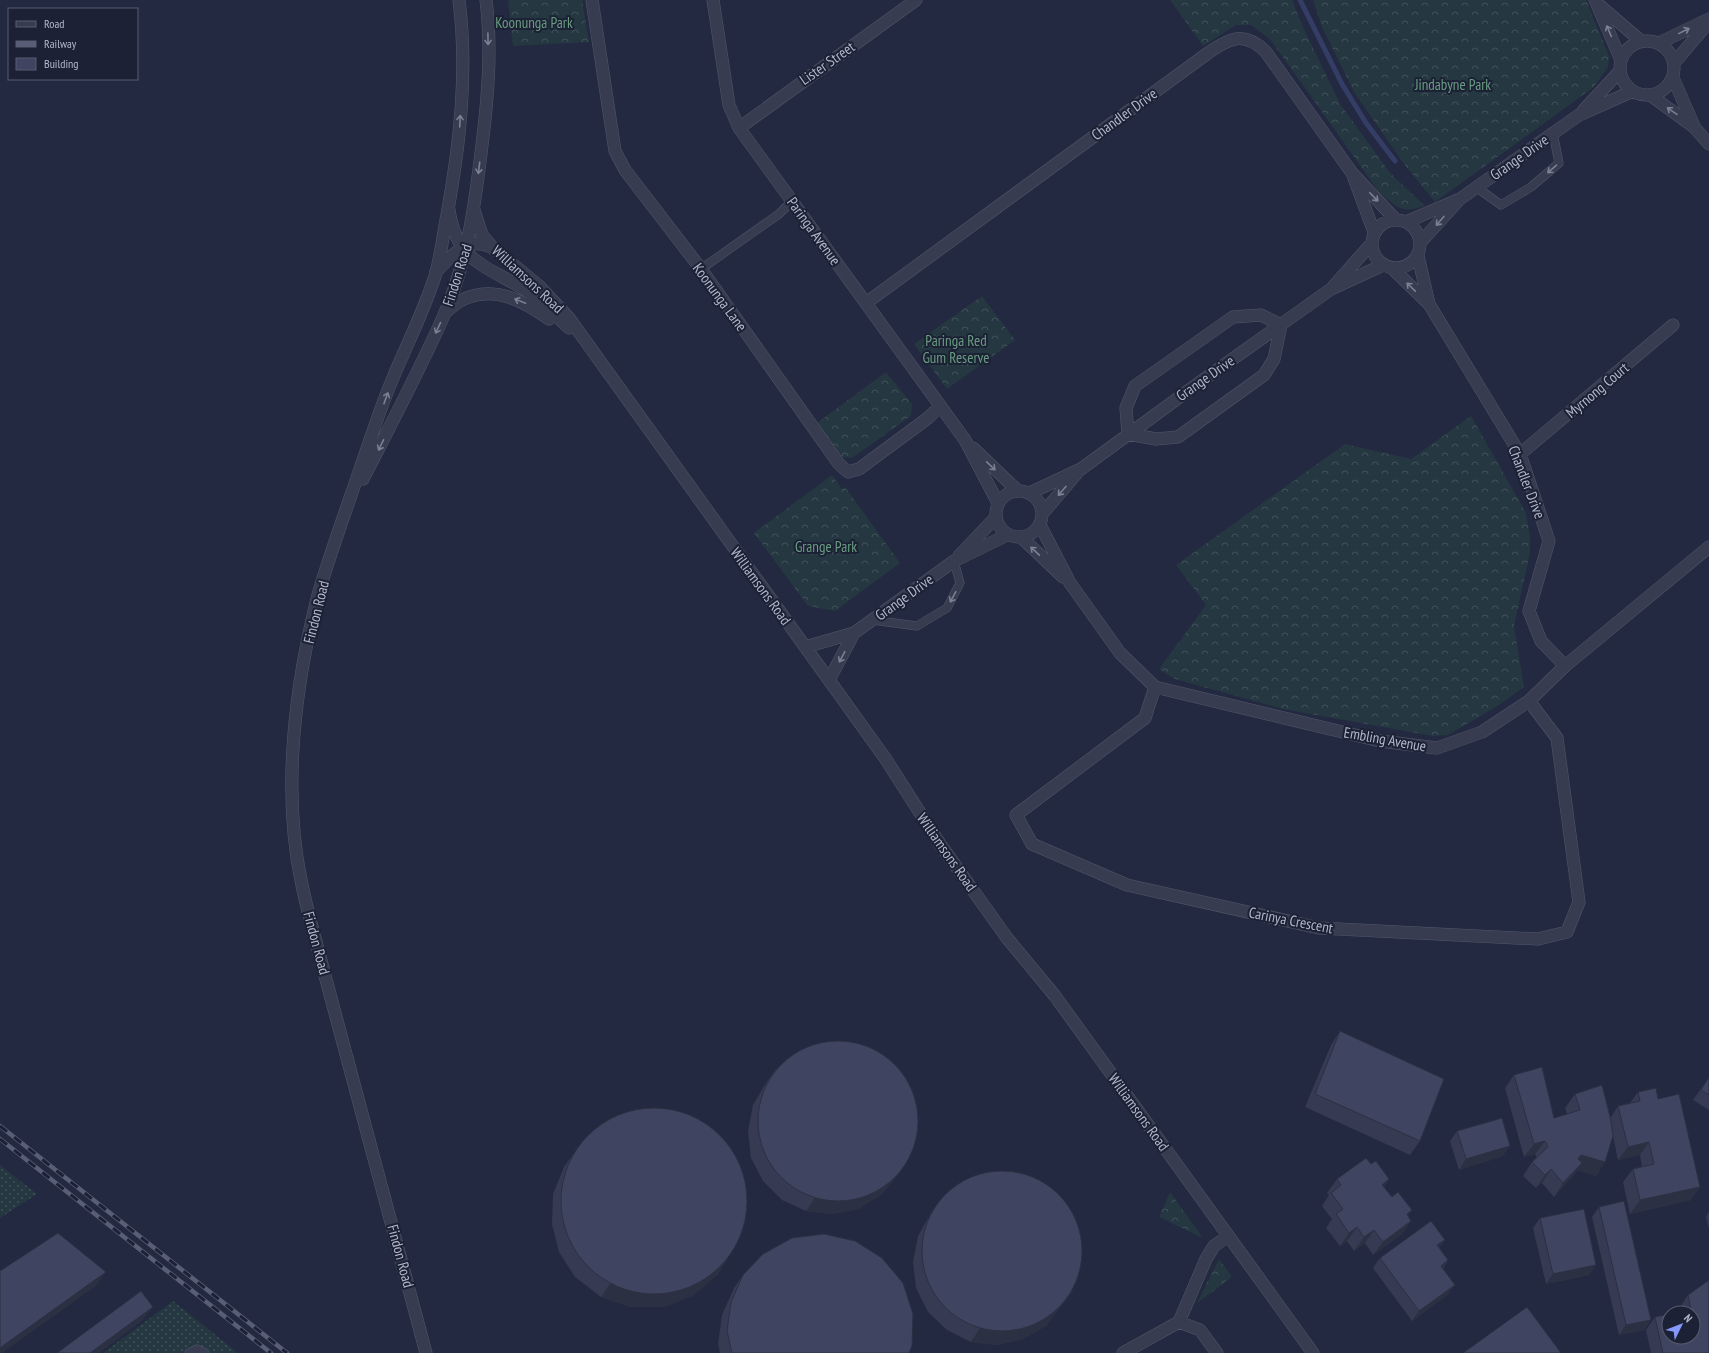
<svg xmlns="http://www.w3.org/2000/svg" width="1709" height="1353" font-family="'PT Sans Narrow',sans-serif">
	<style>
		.grass { fill: url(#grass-dots) }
		.forest { fill: url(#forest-crowns) }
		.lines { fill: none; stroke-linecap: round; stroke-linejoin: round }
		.stream { stroke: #343d66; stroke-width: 5 }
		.service-casing { stroke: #52576b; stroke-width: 9 }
		.minor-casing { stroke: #52576b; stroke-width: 13 }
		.tertiary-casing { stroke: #52576b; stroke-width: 13 }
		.service { stroke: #373c50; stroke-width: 8 }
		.minor { stroke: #373c50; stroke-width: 12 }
		.tertiary { stroke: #373c50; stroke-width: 12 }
		.rail-casing { stroke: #595e77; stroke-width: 4.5 }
		.rail { stroke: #1c2135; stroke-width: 3; stroke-dasharray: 9; stroke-linecap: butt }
		.wall { fill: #363b53 }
		.shaded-wall { fill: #2c3043 }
		.building { fill: #3f4560; stroke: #2c3043 }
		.oneway { stroke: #7b8094 }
		.labels { text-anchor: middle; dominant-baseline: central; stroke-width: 4; stroke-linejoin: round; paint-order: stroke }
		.park-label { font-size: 15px; fill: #699d81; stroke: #1c2135 }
		.street-label { font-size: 15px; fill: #b3b7cb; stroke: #1c2135 }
	</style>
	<defs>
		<pattern id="grass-dots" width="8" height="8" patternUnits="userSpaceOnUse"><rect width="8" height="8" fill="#253741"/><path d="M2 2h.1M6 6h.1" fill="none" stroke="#42525b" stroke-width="1.8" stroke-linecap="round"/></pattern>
		<pattern id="forest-crowns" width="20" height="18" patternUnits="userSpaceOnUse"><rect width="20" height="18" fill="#253741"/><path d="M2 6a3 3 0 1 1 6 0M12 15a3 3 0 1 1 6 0" fill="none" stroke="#42525b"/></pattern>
	</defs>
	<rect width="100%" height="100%" fill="#232940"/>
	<path class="grass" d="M0,1165L37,1194L0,1218Z
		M173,1301L238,1353H103Z"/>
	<path class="forest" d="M508,0H582L589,42L513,46Z
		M1170,0H1292L1303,27L1340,104L1391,174L1425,206C1400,214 1397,207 1379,192L1270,39L1251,25H1236L1203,46Z
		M1313,0H1586L1609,56L1608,67L1594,87L1435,202L1404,164L1354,92L1322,27Z
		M982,296L1015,340L947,389L914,344Z
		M886,372L912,404L911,416L852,458L842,457L817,423Z
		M1471,416L1526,513L1530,537V552L1514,626L1524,687L1496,707L1448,735L1433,736L1283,709L1175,679L1159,669L1206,605L1176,565L1345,444L1411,459Z
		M832,475L842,489L845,487L900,563L835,611L808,606L754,533Z
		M1170,1192L1203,1238L1159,1217Z
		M1219,1259L1232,1277L1197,1303Z"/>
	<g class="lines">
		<path class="stream" d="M1300,0L1342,84L1366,123L1395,161"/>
		<defs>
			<path id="service" d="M1476,187L1501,205L1531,187L1559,163L1553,133
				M701,269L779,214L792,201
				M872,620L917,626L947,608L960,583L954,561
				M189,1353L197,1349L205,1353"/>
			<path id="minor" d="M592,0L615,151L625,170L701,269L839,464L848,472L859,469L928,418L940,406
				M713,0L729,105L739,128L965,440L998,503
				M1595,0L1621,60
				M1599,5L1641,41
				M1620 68a27 27 0 1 1 54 0a27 27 0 1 1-54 0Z
				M1659,43L1709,19
				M1674,63L1709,22
				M1673,78L1694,126
				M1650,95L1694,127L1709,144
				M1583,111L1620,71
				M739,128L916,0
				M1354,178L1374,232
				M449,210C457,265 490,266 530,293C544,303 557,317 569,328
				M474,210L482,235L493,248L539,286L569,318L885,758L940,844L1007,938L1055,996L1313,1353
				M1372 244a24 24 0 1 1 48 0a24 24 0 1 1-48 0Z
				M1406,222L1460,199L1579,115L1633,91
				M1420,243L1458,201
				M1418,256L1429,304
				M1393,269L1429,304L1520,454L1549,541L1529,611L1541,641L1565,666
				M436,272C447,260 463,242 481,244C485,244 490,247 493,248
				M1333,287L1371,244
				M866,303L1208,53C1231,37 1245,31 1266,52L1352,173L1396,220
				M445,312C450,309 455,304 460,301C493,284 522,300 549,319
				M1261,315L1281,325L1274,359L1264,375L1178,437L1156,439L1128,434L1126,408L1135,386L1233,317Z
				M973,448L1018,491
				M1520,454L1673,325
				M996 514a23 23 0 1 1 46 0a23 23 0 1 1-46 0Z
				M1030,493L1081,469L1203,380L1331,289L1383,265
				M1042,514L1077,473
				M1040,525L1070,583L1120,653L1155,687L1380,741L1437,748L1482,732L1529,701L1565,666L1709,547
				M1021,537L1063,577
				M959,556L996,517
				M805,647L854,633L954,561L1007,535
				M829,680L854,633
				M1155,687L1145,718L1016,815L1032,844L1127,885L1319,928L1538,939L1567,932L1579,902L1557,738L1529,701
				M1179,1322L1200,1330L1217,1353
				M1123,1353L1179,1322L1206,1259L1214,1246L1228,1236"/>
			<path id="tertiary" d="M363,479C391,424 420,370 445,313C468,258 475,204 482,145C488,97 492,48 486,0
				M426,1353L312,927C308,911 304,896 301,880C282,789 295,685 318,595C330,554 345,513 359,472C370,441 380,408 393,378C407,344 424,311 435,276C441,256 443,235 447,215C460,144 468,71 459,0"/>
		</defs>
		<use href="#service" class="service-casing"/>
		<use href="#minor" class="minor-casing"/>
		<use href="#tertiary" class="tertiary-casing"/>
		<use href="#service" class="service"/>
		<use href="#minor" class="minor"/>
		<use href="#tertiary" class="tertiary"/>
		<defs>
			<path id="rail" d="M0,1126L287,1353
				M0,1139L271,1353"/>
		</defs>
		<use href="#rail" class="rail-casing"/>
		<use href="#rail" class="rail"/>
	</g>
	<path class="wall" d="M1340,1031L1420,1141L1410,1155L1305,1107L1331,1045Z
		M776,1069L898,1175L881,1195L858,1209L832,1214L806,1211L782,1200L763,1181L751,1158L748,1131L753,1105L766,1083Z
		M1514,1075L1554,1118L1567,1114L1565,1108L1575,1094L1611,1117L1618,1106L1630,1103L1638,1092L1658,1099L1691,1200L1630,1214L1623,1182L1633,1169L1642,1167L1640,1155L1618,1160L1613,1136L1605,1162L1596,1176L1578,1170L1573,1176L1554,1197L1542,1183L1536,1188L1523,1176L1532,1162L1537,1158L1535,1154L1524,1157L1505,1088Z
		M1709,1077V1110L1693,1100Z
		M1457,1131L1503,1156L1459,1170L1450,1141Z
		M574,1153L727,1260L718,1274L694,1295L664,1307H631L601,1297L575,1277L559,1252L552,1224L553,1194L564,1167Z
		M1371,1164L1389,1179L1384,1187L1411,1221L1402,1234L1373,1255L1365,1243L1354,1251L1347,1241L1340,1246L1326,1228L1332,1219L1322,1206L1329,1195L1327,1193L1337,1179Z
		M941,1200L1072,1292L1062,1305L1046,1326L1023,1339L997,1345L971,1342L947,1330L928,1312L916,1288L913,1262L918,1236L931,1213Z
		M1599,1207L1651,1320L1644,1330L1619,1335L1592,1217Z
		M1708,1213H1709V1229L1706,1217Z
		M1540,1218L1596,1265L1589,1275L1546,1284L1533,1228Z
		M1445,1240L1439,1248L1448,1260L1443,1269L1455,1285L1447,1295L1412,1321L1373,1268L1380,1258Z
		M743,1275L909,1353H720L718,1344L722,1315L734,1288Z
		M1688,1295L1709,1353H1651L1646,1330L1655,1317L1679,1312V1309Z"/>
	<path class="shaded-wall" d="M1545,1141L1535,1154L1524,1157L1534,1144Z
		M1649,1142L1640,1155L1618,1160L1628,1147Z
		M1510,1146L1503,1156L1459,1170L1466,1159Z
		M1581,1155L1605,1162L1596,1176L1578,1170L1573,1176L1554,1197L1563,1183L1578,1159Z
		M907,1161L898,1175L881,1195L858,1209L832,1214L806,1211L815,1198Z
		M1551,1169L1542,1183L1536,1188L1545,1175Z
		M1389,1179L1380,1193L1382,1185Z
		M1700,1187L1691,1200L1630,1214L1640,1200Z
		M1412,1210L1402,1224L1407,1214Z
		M1411,1221L1402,1234L1373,1255L1383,1242Z
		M1357,1227L1347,1241L1340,1246L1349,1233Z
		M1374,1230L1365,1243L1354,1251L1364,1237Z
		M1445,1240L1438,1250L1437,1245Z
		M727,1260L718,1274L694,1295L664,1307H631L601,1297L610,1284Z
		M1448,1260L1441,1270V1266Z
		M1596,1265L1589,1275L1546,1284L1553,1274Z
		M106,1272L96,1286L2,1353H0V1348Z
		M1455,1285L1447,1295L1412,1321L1419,1311Z
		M1072,1292L1062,1305L1046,1326L1023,1339L997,1345L971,1342L980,1328Z
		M153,1307L143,1320L99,1353H90Z
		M1651,1320L1644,1330L1619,1335L1626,1325Z"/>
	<path class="building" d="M1340,1031L1444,1079L1420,1141L1315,1094Z
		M758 1121a80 80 0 1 1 160 0a80 80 0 1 1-160 0Z
		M1542,1067L1554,1118L1580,1110L1575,1094L1602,1085L1611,1121L1613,1136L1605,1162L1581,1155L1578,1159L1582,1163L1563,1183L1551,1169L1545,1175L1532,1162L1548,1147L1545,1141L1534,1144L1514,1075Z
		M1709,1077V1095L1701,1090Z
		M1656,1088L1658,1099L1679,1094L1700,1187L1640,1200L1633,1169L1654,1164L1649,1142L1628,1147L1618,1106L1640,1101L1638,1092Z
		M561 1201a93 93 0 1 1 186 0a93 93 0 1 1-186 0Z
		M1502,1118L1510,1146L1466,1159L1457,1131Z
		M1366,1158L1371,1164L1376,1161L1389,1179L1382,1185L1392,1197L1398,1192L1412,1210L1407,1214L1411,1221L1383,1242L1374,1230L1364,1237L1357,1227L1349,1233L1336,1214L1343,1209L1331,1193L1341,1185L1337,1179Z
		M922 1251a80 80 0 1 1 160 0a80 80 0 1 1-160 0Z
		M1624,1201L1651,1320L1626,1325L1599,1207Z
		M1584,1209L1596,1265L1553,1274L1540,1218Z
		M1431,1221L1445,1240L1437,1245L1448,1260L1441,1266L1455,1285L1419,1311L1380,1258Z
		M58,1233L106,1272L0,1348V1271Z
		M824,1234L855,1241L882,1258L903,1283L913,1314L912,1346L909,1353H732L727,1331L731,1302L743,1275L763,1254L792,1238Z
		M1709,1280V1353H1663L1655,1317L1669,1314V1337H1693V1313H1675L1691,1310L1688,1295Z
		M141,1291L153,1307L90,1353H57Z
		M1527,1307L1561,1353H1463Z"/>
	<defs><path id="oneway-shaft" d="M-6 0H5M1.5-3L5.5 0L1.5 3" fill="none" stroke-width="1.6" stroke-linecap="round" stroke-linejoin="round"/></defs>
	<g class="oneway">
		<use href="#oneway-shaft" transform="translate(1609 31) rotate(-113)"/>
		<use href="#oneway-shaft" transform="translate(1684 31) rotate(-26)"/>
		<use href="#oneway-shaft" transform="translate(488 39) rotate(89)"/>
		<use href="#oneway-shaft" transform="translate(1672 111) rotate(-145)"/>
		<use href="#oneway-shaft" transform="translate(460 121) rotate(-87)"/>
		<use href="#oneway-shaft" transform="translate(479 168) rotate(97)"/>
		<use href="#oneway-shaft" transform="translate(1552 169) rotate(139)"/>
		<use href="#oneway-shaft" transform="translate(1374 197) rotate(46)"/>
		<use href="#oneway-shaft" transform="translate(1440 221) rotate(131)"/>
		<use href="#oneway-shaft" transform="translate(1411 287) rotate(-136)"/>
		<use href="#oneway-shaft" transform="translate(520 301) rotate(-158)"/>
		<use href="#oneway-shaft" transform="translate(438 328) rotate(115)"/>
		<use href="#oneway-shaft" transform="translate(386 398) rotate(-70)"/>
		<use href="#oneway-shaft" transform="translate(381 445) rotate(116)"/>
		<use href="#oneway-shaft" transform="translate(991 466) rotate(44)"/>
		<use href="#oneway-shaft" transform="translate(1062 491) rotate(131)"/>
		<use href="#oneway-shaft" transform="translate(1035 551) rotate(-137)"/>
		<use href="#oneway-shaft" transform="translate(953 597) rotate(118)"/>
		<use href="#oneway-shaft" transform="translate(842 657) rotate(118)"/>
	</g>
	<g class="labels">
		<g class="park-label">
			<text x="534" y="22">Koonunga Park</text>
			<text x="1453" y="84">Jindabyne Park</text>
			<text x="956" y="340">Paringa Red<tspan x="956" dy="17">Gum Reserve</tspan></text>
			<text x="826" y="546">Grange Park</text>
		</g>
		<g class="street-label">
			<text transform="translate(827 63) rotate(-35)">Lister Street</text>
			<text transform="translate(1124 114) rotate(-36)">Chandler Drive</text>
			<text transform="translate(1519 157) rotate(-35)">Grange Drive</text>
			<text transform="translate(814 231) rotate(54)">Paringa Avenue</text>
			<text transform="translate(457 275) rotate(-72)">Findon Road</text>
			<text transform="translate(528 279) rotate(43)">Williamsons Road</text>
			<text transform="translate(720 297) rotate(54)">Koonunga Lane</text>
			<text transform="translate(1205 378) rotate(-35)">Grange Drive</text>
			<text transform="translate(1597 390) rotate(-40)">Myrnong Court</text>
			<text transform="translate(1527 482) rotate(69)">Chandler Drive</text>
			<text transform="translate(761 586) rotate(54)">Williamsons Road</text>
			<text transform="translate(904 597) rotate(-36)">Grange Drive</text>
			<text transform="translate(316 612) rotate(-76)">Findon Road</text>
			<text transform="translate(1385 739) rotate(10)">Embling Avenue</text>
			<text transform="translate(947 852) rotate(55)">Williamsons Road</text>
			<text transform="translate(1291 920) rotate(11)">Carinya Crescent</text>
			<text transform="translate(317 943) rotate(75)">Findon Road</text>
			<text transform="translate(1139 1112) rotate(54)">Williamsons Road</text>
			<text transform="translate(401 1256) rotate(75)">Findon Road</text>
		</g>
	</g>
	<rect x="8" y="8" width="130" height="72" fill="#1c2135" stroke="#585d71"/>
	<rect x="16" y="21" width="20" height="6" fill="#373c50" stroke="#585d71"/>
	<text x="44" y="28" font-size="12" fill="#b3b7cb">Road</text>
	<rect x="16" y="41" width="20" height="6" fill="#595e77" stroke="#585d71"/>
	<text x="44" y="48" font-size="12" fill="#b3b7cb">Railway</text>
	<rect x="16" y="58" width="20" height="12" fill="#3f4560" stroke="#585d71"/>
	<text x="44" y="68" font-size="12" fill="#b3b7cb">Building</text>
	<g transform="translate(1681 1325) rotate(47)"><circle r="19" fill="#1c2135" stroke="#585d71"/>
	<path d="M0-3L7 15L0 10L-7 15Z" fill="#8598fe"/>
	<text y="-6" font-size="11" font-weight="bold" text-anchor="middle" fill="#b3b7cb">N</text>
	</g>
</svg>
